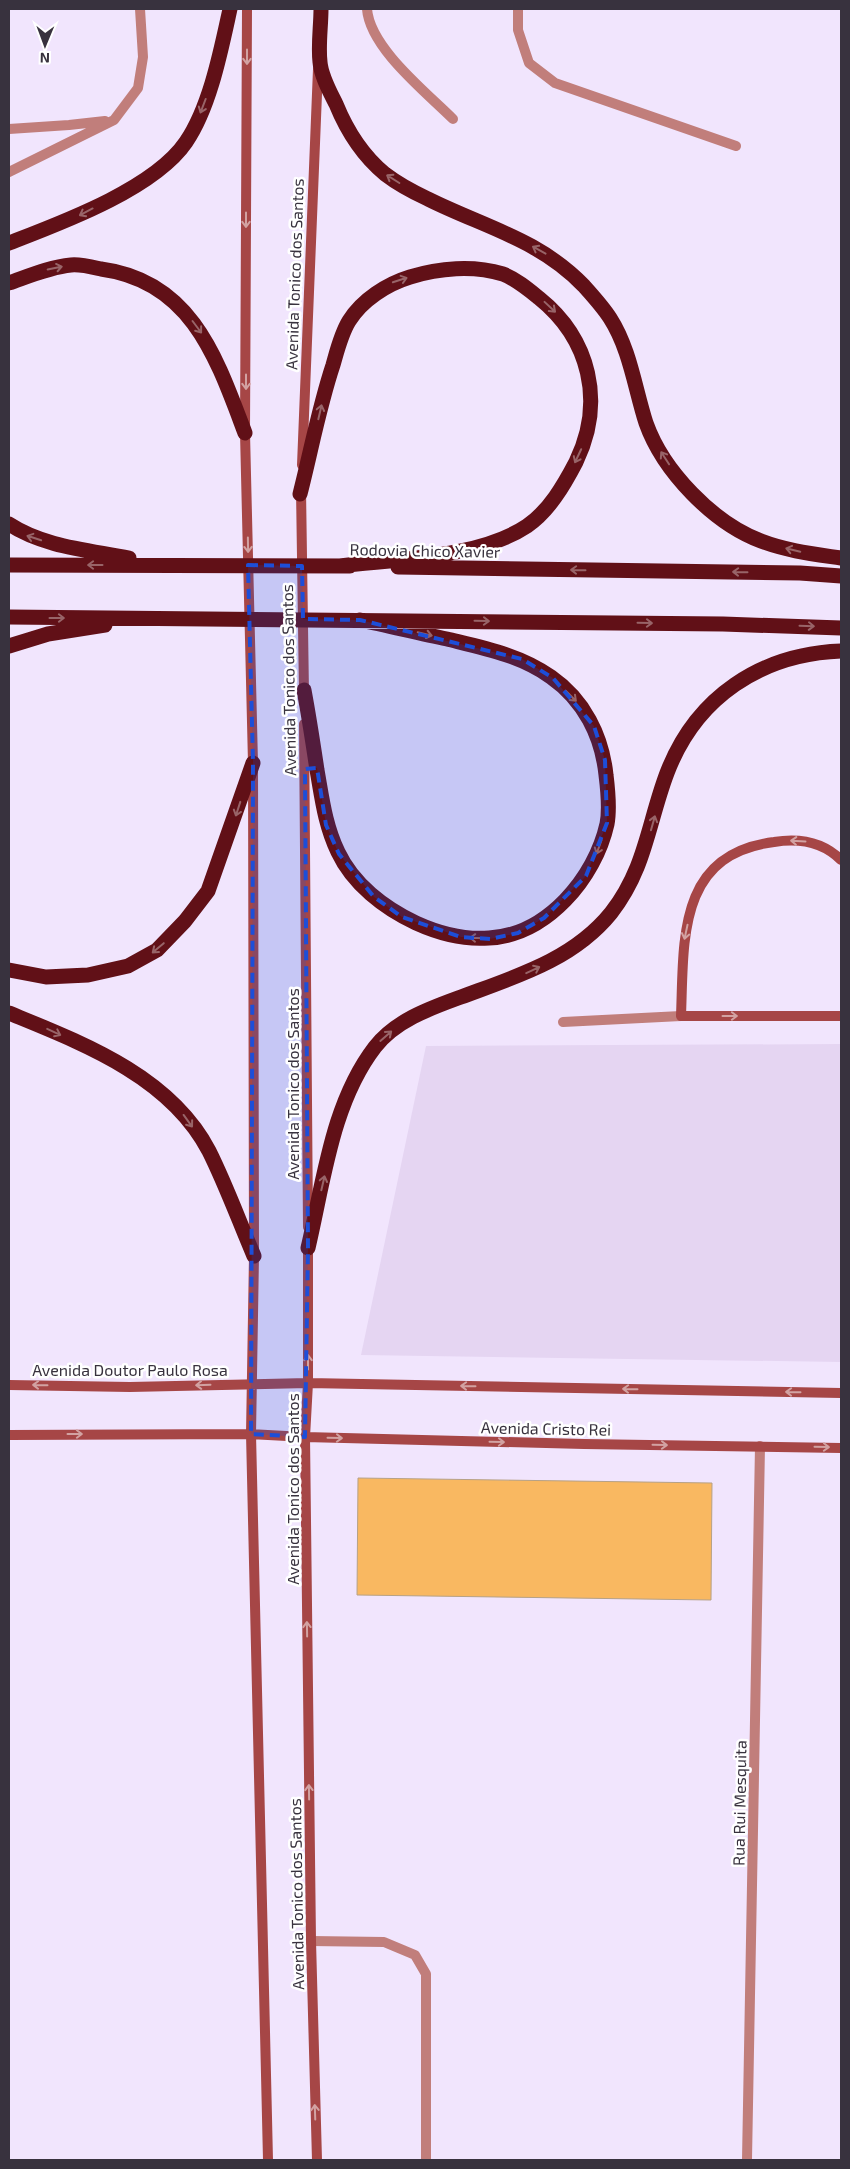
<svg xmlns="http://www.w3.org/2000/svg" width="850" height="2169" font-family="'Exo 2',sans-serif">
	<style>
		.built { fill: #e5d5f2 }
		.building { fill: #f9b861; stroke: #b6a186 }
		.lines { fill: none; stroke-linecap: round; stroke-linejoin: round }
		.lane { stroke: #c17e7b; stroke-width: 10 }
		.street { stroke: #c17e7b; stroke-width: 10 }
		.secondary { stroke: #a64646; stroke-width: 10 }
		.highway { stroke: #611017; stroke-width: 15 }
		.oneway { stroke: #d2a2a2 }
		.oneway2 { stroke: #986468 }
		.marked { fill: #1d4ed8; fill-opacity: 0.2; stroke: #1d4ed8; stroke-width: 4; stroke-dasharray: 10 6; stroke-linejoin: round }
		.labels { text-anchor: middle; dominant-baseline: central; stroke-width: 5; stroke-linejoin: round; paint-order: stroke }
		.street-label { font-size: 16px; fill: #38323e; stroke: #fff }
	</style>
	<rect width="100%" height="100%" fill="#f1e5fd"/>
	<path class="built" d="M841,1044V1362L361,1355L426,1046Z"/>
	<path class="building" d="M358,1478L712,1483L711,1600L357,1595Z"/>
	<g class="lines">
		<path class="lane" d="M518,9V30L529,63L555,83L736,146
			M311,1941L384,1942L415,1955L426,1974V2160"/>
		<path class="street" d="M367,9C370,48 426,92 453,119
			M9,129L69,125L105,121
			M9,172L114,120L138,88L143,57L140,9
			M563,1022L681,1016
			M747,2160L760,1446"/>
		<path class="secondary" d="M247,9L245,433L253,763L254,1256L251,1434L268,2160
			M302,465L318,69
			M301,489L304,694
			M304,724L308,1227
			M841,860C823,842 799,838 774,842C677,854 684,940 681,1016H841
			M308,1241V1383L305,1437L311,1941L317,2160
			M9,1385L130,1387L308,1383L841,1393
			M9,1435L251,1434L305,1437L584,1444L841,1448"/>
		<path class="highway" d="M321,9C321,26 318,45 320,62C321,76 330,92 336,104C347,131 362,155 385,174C398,184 413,192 428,199C484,227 539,239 584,286C593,296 603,307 610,318C630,349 635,389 646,423C663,471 713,523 761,541C787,551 814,554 841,558
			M9,243C61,223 154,189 186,142C210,107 221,50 230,9
			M9,283C29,276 50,267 71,265C80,264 92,267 101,269C192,281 217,359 245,433
			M300,494C311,451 319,407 333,365C337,351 341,334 349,321C362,300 387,284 410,277C439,268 473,265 503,274C516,279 528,289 539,298C590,339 605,402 576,462C564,485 549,511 527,526C479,558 397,559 340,566
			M9,524C44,547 89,550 129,558
			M9,565L350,566
			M398,567L800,573L841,576
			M9,617L723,624L841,628
			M9,646L48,634L105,625
			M304,690C309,717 313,743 317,770C322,798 325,825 338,852C353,884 384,908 416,923C438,933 464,940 489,938C547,935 595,878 607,824C610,809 608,791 606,775C602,736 584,700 551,677C520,655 484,648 447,639C418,633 389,626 360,620
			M9,970L46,977L88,975L128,966L157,950L185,921L208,891L253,763
			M9,1013C82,1043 170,1076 209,1151C226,1185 239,1221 254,1256
			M308,1248C324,1180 332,1103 375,1047C396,1020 431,1008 461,997C515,977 573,960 611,913C646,868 648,823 667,773C696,697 761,654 841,651"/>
	</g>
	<defs><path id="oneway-shaft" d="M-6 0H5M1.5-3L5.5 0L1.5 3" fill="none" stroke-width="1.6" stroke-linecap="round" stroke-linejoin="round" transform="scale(1.25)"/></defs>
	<g class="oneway">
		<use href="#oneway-shaft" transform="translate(247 57) rotate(90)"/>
		<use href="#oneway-shaft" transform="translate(246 220) rotate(90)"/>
		<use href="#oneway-shaft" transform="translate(246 382) rotate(90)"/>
		<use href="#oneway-shaft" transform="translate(248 545) rotate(89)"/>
		<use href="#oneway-shaft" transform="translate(798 841) rotate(-177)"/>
		<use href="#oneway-shaft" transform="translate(686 932) rotate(102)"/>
		<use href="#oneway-shaft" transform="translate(730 1016)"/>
		<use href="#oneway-shaft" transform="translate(308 1362) rotate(-90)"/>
		<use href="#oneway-shaft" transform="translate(40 1385) rotate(-179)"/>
		<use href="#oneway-shaft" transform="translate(203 1385) rotate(178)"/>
		<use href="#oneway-shaft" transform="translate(468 1386) rotate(-179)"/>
		<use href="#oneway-shaft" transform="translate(630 1389) rotate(-179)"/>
		<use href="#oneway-shaft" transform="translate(793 1392) rotate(-179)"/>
		<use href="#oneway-shaft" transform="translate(75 1434)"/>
		<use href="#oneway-shaft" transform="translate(335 1438) rotate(1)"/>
		<use href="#oneway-shaft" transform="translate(497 1442) rotate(1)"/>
		<use href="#oneway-shaft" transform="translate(660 1445) rotate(1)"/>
		<use href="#oneway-shaft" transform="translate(822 1447) rotate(1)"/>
		<use href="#oneway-shaft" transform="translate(307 1629) rotate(-91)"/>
		<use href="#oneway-shaft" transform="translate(309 1792) rotate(-91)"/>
		<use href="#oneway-shaft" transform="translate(315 2112) rotate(-92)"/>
	</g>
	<g class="oneway2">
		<use href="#oneway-shaft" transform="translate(203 106) rotate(111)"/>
		<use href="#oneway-shaft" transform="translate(393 179) rotate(-148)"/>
		<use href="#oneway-shaft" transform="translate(86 212) rotate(152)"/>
		<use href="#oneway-shaft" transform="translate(539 250) rotate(-151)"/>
		<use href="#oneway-shaft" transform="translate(55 268) rotate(-12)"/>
		<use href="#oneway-shaft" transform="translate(400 280) rotate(-18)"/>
		<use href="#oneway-shaft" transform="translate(550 307) rotate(43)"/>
		<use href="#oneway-shaft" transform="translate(197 327) rotate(53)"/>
		<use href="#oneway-shaft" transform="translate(320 412) rotate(-77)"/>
		<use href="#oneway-shaft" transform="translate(578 456) rotate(115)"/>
		<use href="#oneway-shaft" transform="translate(665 458) rotate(-123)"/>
		<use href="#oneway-shaft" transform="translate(34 538) rotate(-162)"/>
		<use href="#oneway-shaft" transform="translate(793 550) rotate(-166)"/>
		<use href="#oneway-shaft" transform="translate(95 565) rotate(-180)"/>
		<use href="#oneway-shaft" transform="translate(578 570) rotate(-179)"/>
		<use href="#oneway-shaft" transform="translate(740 572) rotate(-179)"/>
		<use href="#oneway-shaft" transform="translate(57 618)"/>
		<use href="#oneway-shaft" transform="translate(482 621) rotate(1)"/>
		<use href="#oneway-shaft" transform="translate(645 623) rotate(1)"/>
		<use href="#oneway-shaft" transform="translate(807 626) rotate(2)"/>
		<use href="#oneway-shaft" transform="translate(425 634) rotate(13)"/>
		<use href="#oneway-shaft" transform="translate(571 696) rotate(45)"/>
		<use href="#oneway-shaft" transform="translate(238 809) rotate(108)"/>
		<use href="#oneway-shaft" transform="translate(653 823) rotate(-74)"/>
		<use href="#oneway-shaft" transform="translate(599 847) rotate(110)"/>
		<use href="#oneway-shaft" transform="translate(477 938) rotate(-178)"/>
		<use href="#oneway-shaft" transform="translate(158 948) rotate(140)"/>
		<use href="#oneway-shaft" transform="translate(533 970) rotate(-25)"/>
		<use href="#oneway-shaft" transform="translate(54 1032) rotate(25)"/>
		<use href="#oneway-shaft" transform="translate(386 1036) rotate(-41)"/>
		<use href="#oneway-shaft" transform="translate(188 1121) rotate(54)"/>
		<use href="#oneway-shaft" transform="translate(323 1183) rotate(-77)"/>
	</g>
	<path class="marked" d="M248,565L302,566L303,619L360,620L522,659L553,678L594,726L605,760L607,823L586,876L544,918L518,933L490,939L461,937L402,917L374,897L339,854L326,825L317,768L305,769L308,1248L305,1437L251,1434L253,763Z"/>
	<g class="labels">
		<g class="street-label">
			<text transform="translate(294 274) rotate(-88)">Avenida Tonico dos Santos</text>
			<text transform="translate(425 550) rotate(1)">Rodovia Chico Xavier</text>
			<text transform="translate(288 680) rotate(-91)">Avenida Tonico dos Santos</text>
			<text transform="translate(292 1084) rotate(-90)">Avenida Tonico dos Santos</text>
			<text x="130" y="1369">Avenida Doutor Paulo Rosa</text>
			<text transform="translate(546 1428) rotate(1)">Avenida Cristo Rei</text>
			<text transform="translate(292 1489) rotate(-90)">Avenida Tonico dos Santos</text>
			<text transform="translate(739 1803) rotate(-89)">Rua Rui Mesquita</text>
			<text transform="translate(296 1894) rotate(-91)">Avenida Tonico dos Santos</text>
		</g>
	</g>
	<rect width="850" height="2169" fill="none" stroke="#38323e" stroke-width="20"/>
	<g transform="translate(45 45) rotate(181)" stroke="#ffffff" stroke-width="4" paint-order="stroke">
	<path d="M0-4L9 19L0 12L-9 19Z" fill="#38323e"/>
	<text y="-8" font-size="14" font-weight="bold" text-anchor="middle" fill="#38323e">N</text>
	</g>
</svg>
